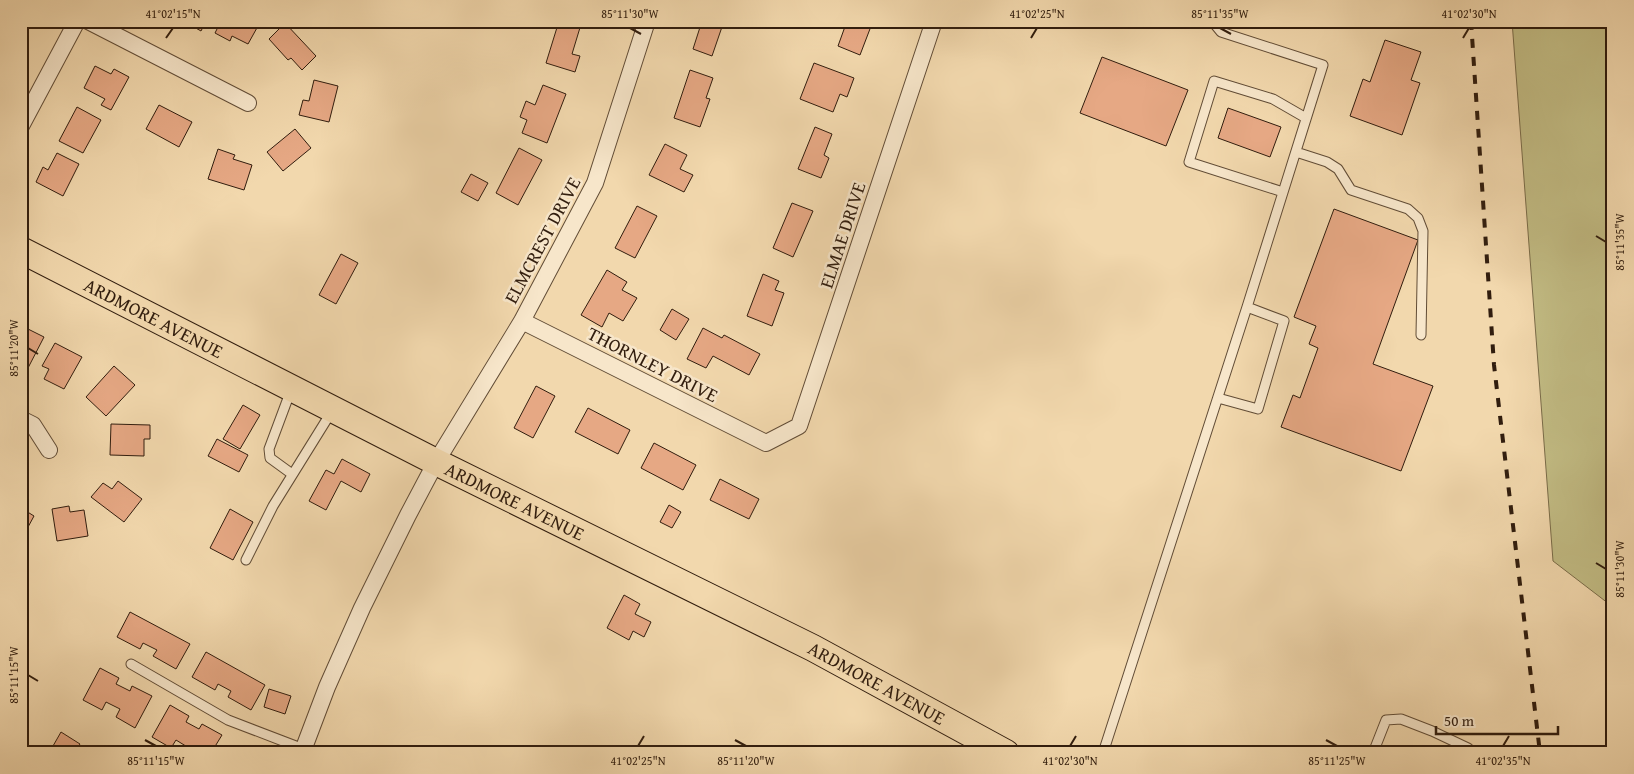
<svg xmlns="http://www.w3.org/2000/svg" width="1634" height="774" font-family="'Gentium Book Plus',serif">
	<style>
		.green { fill: #c2bc84; stroke: #7a6c49 }
		.building { fill: #e6a884; stroke: #311d0e }
		.lines { fill: none; stroke-linecap: round; stroke-linejoin: round }
		.lane-casing { stroke: #614c36; stroke-width: 11 }
		.street-casing { stroke: #614c36; stroke-width: 18 }
		.primary-casing { stroke: #311d0e; stroke-width: 28 }
		.lane { stroke: #f7e6ca; stroke-width: 9 }
		.street { stroke: #f7e6ca; stroke-width: 16 }
		.primary { stroke: #f2d8ad; stroke-width: 26 }
		.rail { stroke: #311d0e; stroke-width: 4; stroke-dasharray: 9 9; stroke-linecap: butt }
		.ticks { fill: none; stroke: #311d0e; stroke-width: 2 }
		.labels { text-anchor: middle; dominant-baseline: central; stroke-width: 5; stroke-linejoin: round; paint-order: stroke }
		.street-label { font-size: 19px; fill: #311d0e; stroke: #f7e6ca }
		.neatline { fill: none; stroke: #311d0e; stroke-width: 2 }
		.ticks-label { font-size: 12px; text-anchor: middle; fill: #311d0e }
	</style>
	<rect width="100%" height="100%" fill="#f2d8ad"/>
	<filter id="stains"><feTurbulence type="fractalNoise" baseFrequency=".004" numOctaves="4"/><feColorMatrix values="0 0 0 0 .2 0 0 0 0 .09 0 0 0 0 .02 0 0 0 .5 -.17"/></filter>
	<radialGradient id="worn" r=".72"><stop offset=".6" stop-color="#630" stop-opacity="0"/><stop offset="1" stop-color="#630" stop-opacity=".3"/></radialGradient>
	<path class="green" d="M1512,21H1613V607L1553,561Z"/>
	<path class="building" d="M188,21H206L201,31L187,23Z
		M221,21H249L258,26L248,44L232,36L230,41L215,33Z
		M559,21H582L572,54L580,56L575,72L546,63Z
		M702,21H724L712,56L693,49Z
		M847,21H873L860,55L838,46Z
		M285,23L316,56L302,70L291,58L288,60L269,39Z
		M1385,40L1421,52L1411,80L1420,83L1402,135L1350,116L1363,79L1370,82Z
		M1102,57L1188,90L1166,146L1080,113Z
		M814,63L854,78L847,97L840,94L833,112L800,99Z
		M95,66L111,74L114,69L129,77L111,110L101,105L105,99L84,88Z
		M690,70L713,78L706,98L710,99L700,127L674,118Z
		M314,80L338,86L329,122L299,115L303,100L309,101Z
		M543,85L566,94L547,143L522,133L527,120L520,117L526,101L535,105Z
		M159,105L192,122L179,147L146,129Z
		M77,107L101,120L83,153L59,141Z
		M1228,108L1281,127L1270,157L1218,138Z
		M815,127L832,134L824,155L829,158L821,178L798,169Z
		M295,129L311,148L283,171L267,152Z
		M665,144L687,155L680,169L693,175L684,192L649,175Z
		M519,148L542,160L518,205L496,193Z
		M218,149L235,155L233,159L252,165L244,190L208,179Z
		M57,153L79,164L63,196L36,182L43,167L48,170Z
		M471,174L488,183L478,201L461,192Z
		M792,203L813,211L793,257L773,248Z
		M637,206L657,216L635,258L615,248Z
		M1334,209L1418,240L1373,364L1433,386L1401,471L1281,427L1293,395L1300,398L1318,348L1309,344L1316,326L1294,317Z
		M341,254L358,263L336,304L319,295Z
		M607,270L627,282L622,290L637,298L623,321L609,313L602,327L581,315Z
		M763,274L779,281L775,290L784,293L772,326L747,316Z
		M672,309L689,319L676,340L660,330Z
		M26,328L44,337L28,368L21,365V337Z
		M703,328L722,338L724,335L760,354L749,375L713,356L706,368L687,359Z
		M55,343L82,357L64,389L44,379L49,369L42,366Z
		M114,366L135,385L106,416L86,397Z
		M536,386L555,396L533,438L514,428Z
		M243,405L260,415L240,449L223,439Z
		M588,408L630,430L618,454L575,432Z
		M111,424L150,425V439H144V456L110,455Z
		M217,439L248,455L239,472L208,456Z
		M654,443L696,465L683,490L641,468Z
		M342,459L370,474L361,492L341,481L326,510L309,501L326,470L334,474Z
		M720,479L759,499L749,519L710,500Z
		M118,481L142,499L124,522L91,497L103,483L112,489Z
		M21,503L28,507L26,511L34,516L21,540Z
		M669,505L681,512L672,528L660,522Z
		M69,506L70,512L84,510L88,536L57,541L52,509Z
		M230,509L253,522L233,560L210,548Z
		M624,595L640,604L635,614L651,622L644,637L633,631L629,640L607,628Z
		M130,612L190,644L176,669L153,656L157,650L143,643L140,649L117,637Z
		M206,652L265,685L251,710L228,697L231,691L218,684L215,690L192,677Z
		M100,668L119,678L116,684L130,691L132,686L152,696L135,728L116,717L120,709L106,702L102,710L83,700Z
		M269,689L291,696L285,714L264,707Z
		M170,705L189,716L186,722L199,729L202,724L222,735L211,753H186L189,748L176,740L171,748L152,737Z
		M61,732L80,744L75,751L78,753H49Z"/>
	<g class="lines">
		<defs>
			<path id="lane" d="M1296,152L1327,162L1338,169L1351,190L1408,209L1418,218L1423,231L1421,335
				M1283,192L1189,162L1214,81L1273,99L1306,118
				M291,390L269,449L270,458L292,474
				M1218,398L1258,409L1284,321L1247,307
				M246,560L273,506L332,411
				M131,664L228,720L314,753
				M1103,753L1247,307L1323,65L1221,32L1212,21
				M1373,753L1386,720L1401,719L1432,731L1468,748L1473,753"/>
			<path id="street" d="M88,21L248,103
				M21,126L77,21
				M522,321L766,443L799,426L934,21
				M21,419L33,425L49,450
				M302,753L327,687L362,608L408,515L436,462L522,321L595,183L647,21"/>
			<g id="primary">
				<path id="s1" d="M21,250L436,462L813,648L1006,753"/>
			</g>
		</defs>
		<use href="#lane" class="lane-casing"/>
		<use href="#street" class="street-casing"/>
		<use href="#primary" class="primary-casing"/>
		<use href="#lane" class="lane"/>
		<use href="#street" class="street"/>
		<use href="#primary" class="primary"/>
		<path class="rail" d="M1471,21L1494,365L1540,753"/>
	</g>
	<path class="ticks" d="M630,28L641,34M1220,28L1231,34M166,38L173,28M1031,38L1037,28M1463,38L1469,28M1596,236L1606,242M28,348L38,354M1596,563L1606,569M28,675L38,681M145,740L156,746M735,740L746,746M1326,740L1337,746M638,746L644,736M1070,746L1076,736M1503,746L1509,736"/>
	<g class="labels">
		<g class="street-label">
			<text transform="translate(842 235) rotate(-72)">ELMAE DRIVE</text>
			<text transform="translate(542 240) rotate(-62)">ELMCREST DRIVE</text>
			<text stroke="none"><textPath href="#s1" startOffset="149">ARDMORE AVENUE</textPath></text>
			<text transform="translate(653 364) rotate(27)">THORNLEY DRIVE</text>
			<text stroke="none"><textPath href="#s1" startOffset="554">ARDMORE AVENUE</textPath></text>
			<text stroke="none"><textPath href="#s1" startOffset="959">ARDMORE AVENUE</textPath></text>
		</g>
	</g>
	<rect width="1634" height="774" fill="none" stroke="#f2d8ad" stroke-width="55"/>
	<path d="M1436 726v8h122v-8" fill="none" stroke="#311d0e" stroke-width="2.5"/>
	<text x="1444" y="726" font-size="15" fill="#311d0e" stroke="#f7e6ca" stroke-width="4" paint-order="stroke">50 m</text>
	<rect x="28" y="28" width="1578" height="718" class="neatline"/>
	<g class="ticks-label">
		<text x="173" y="18">41°02'15"N</text>
		<text x="630" y="18">85°11'30"W</text>
		<text x="1037" y="18">41°02'25"N</text>
		<text x="1220" y="18">85°11'35"W</text>
		<text x="1469" y="18">41°02'30"N</text>
		<text transform="translate(1620 242) rotate(-90)" y="4">85°11'35"W</text>
		<text transform="translate(14 348) rotate(-90)" y="4">85°11'20"W</text>
		<text transform="translate(1620 569) rotate(-90)" y="4">85°11'30"W</text>
		<text transform="translate(14 675) rotate(-90)" y="4">85°11'15"W</text>
		<text x="156" y="765">85°11'15"W</text>
		<text x="638" y="765">41°02'25"N</text>
		<text x="746" y="765">85°11'20"W</text>
		<text x="1070" y="765">41°02'30"N</text>
		<text x="1337" y="765">85°11'25"W</text>
		<text x="1503" y="765">41°02'35"N</text>
	</g>
	<rect width="100%" height="100%" filter="url(#stains)"/>
	<rect width="100%" height="100%" fill="url(#worn)"/>
</svg>
